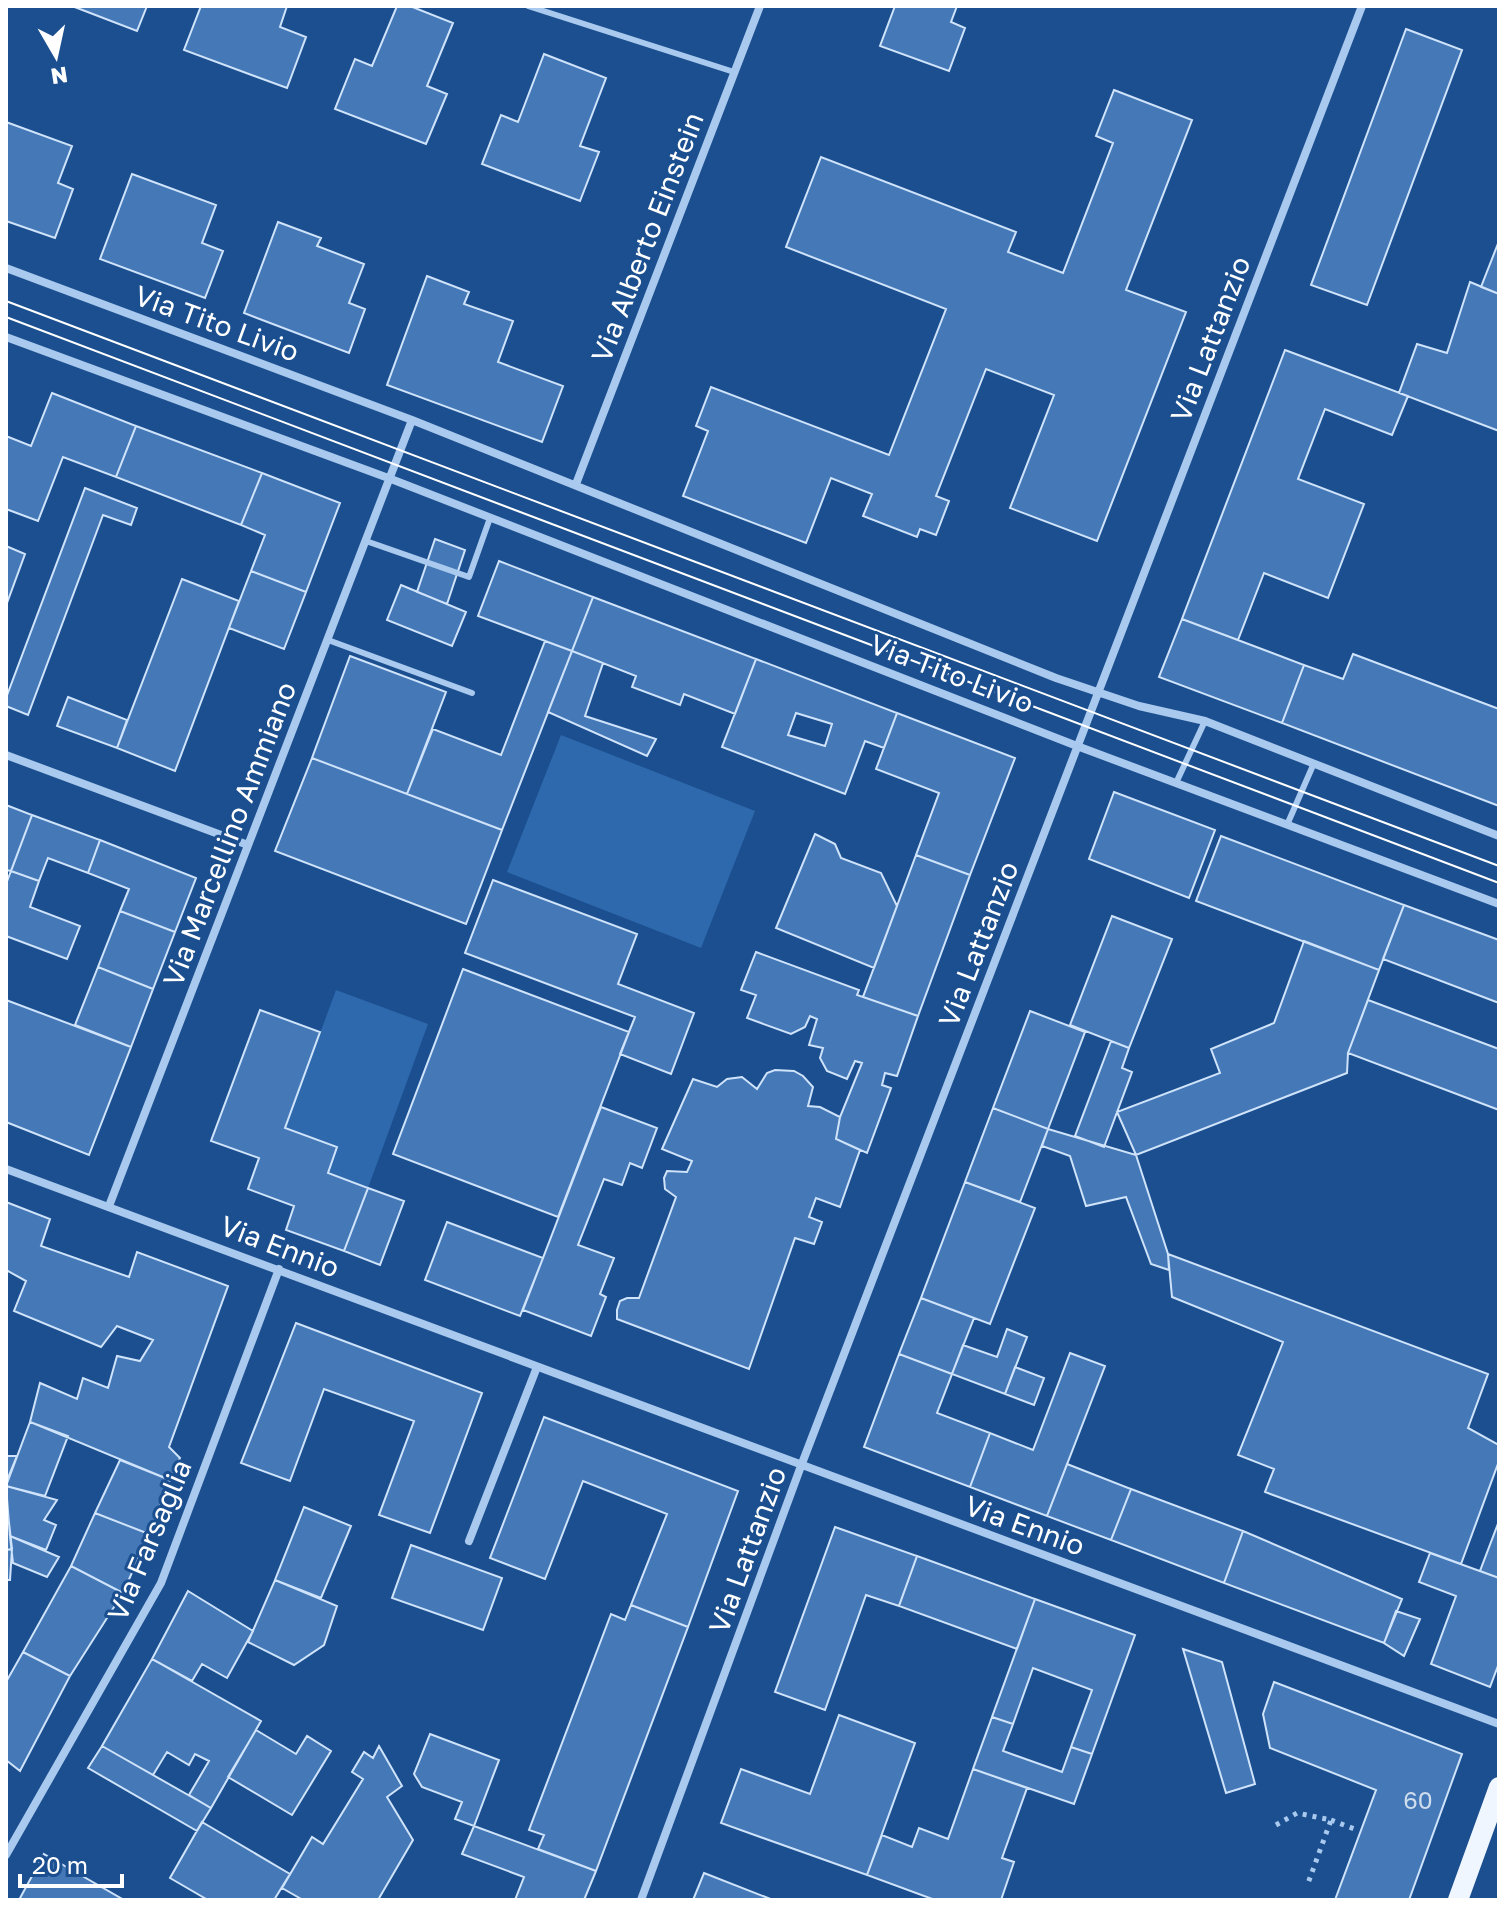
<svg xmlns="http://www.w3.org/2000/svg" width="1505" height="1906" font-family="'Golos Text',sans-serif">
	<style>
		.grass { fill: #2e69ad }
		.building { fill: #4478b7; stroke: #cfe3fa; stroke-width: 2; fill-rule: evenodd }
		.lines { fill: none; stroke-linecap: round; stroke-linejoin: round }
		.path { stroke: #a9c9ee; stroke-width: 5; stroke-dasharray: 4 6; stroke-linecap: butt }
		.service { stroke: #a9c9ee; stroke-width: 6 }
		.minor { stroke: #a9c9ee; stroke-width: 8 }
		.primary { stroke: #f0f6ff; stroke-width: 20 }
		.tram { stroke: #fff; stroke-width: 2 }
		.labels { text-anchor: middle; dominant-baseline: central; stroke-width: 6; stroke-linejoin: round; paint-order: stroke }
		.number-label { font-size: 24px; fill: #d0dded }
		.street-label { font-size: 28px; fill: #fff; stroke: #1b4f8f }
	</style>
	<rect width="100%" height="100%" fill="#1b4f8f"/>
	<path class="grass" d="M561,735L755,811L701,948L507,872Z
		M336,990L428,1024L368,1188L328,1173L337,1147L285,1128Z"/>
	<path class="building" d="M72,6H147L137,31Z
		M201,6H287L280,27L306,37L287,88L184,50Z
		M397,6H410L453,23L427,86L447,94L426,144L335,109L355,59L372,66Z
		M895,6H957L951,22L965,28L949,71L880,46Z
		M1406,29L1462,50L1367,305L1311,285Z
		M544,54L606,78L580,146L599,152L580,201L482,164L501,115L518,122Z
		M1114,90L1192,120L1126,290L1186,312L1097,541L1010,508L1054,395L986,369L936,496L949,501L936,535L920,529L917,537L863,516L872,494L831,478L806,543L683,496L708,431L696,426L711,387L889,455L946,309L786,247L821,157L1016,232L1008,252L1063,273L1113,143L1096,136Z
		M6,122L72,146L58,183L73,189L55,238L6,221Z
		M132,174L216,205L202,243L223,251L205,298L100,259Z
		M278,222L321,238L317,246L364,264L349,303L365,309L349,353L244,313Z
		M1499,241V294L1481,287Z
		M427,276L469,292L464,304L513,321L498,362L563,386L542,442L387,385Z
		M1470,282L1499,294V431L1399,393L1417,344L1447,353Z
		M1285,350L1408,396L1392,435L1325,409L1298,479L1364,504L1328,598L1264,573L1238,640L1182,619Z
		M52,393L136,426L116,477L63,457L38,521L6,509V436L31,446Z
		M136,426L262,473L241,525L116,477Z
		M262,473L340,503L306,592L251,571L265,535L241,525Z
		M85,488L137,508L131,525L103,515L28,715L6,706V698Z
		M435,539L465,550L447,604L417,592Z
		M6,546L25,554L7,603L6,602Z
		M499,561L593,597L572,651L478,616Z
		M251,571L306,592L284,649L229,628Z
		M182,579L239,601L175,771L117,748Z
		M401,585L466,612L452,646L387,620Z
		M593,597L756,659L735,714L684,694L680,705L632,687L636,676L572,651Z
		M1182,619L1304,665L1282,723L1159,677Z
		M545,641L572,651L502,830L407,794L433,729L501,755Z
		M572,651L603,663L585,716L656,739L647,756L548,712Z
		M1353,654L1499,709V806L1282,723L1304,665L1343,679Z
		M350,656L446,692L407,794L312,758Z
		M756,659L897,713L884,748L865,741L845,794L722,747ZM796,713L832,724L825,746L788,735Z
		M68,697L127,720L117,748L57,726Z
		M897,713L1015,758L970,875L916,855L939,793L876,769Z
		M312,758L502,830L466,924L275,851Z
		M1114,792L1215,830L1189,898L1089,859Z
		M6,805L32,815L11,871L6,870Z
		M32,815L100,840L88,873L48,858L39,881L11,871Z
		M815,834L835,844L841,858L881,873L897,906L874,968L776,928Z
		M1221,836L1404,905L1379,970L1196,901Z
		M100,840L196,878L175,932L120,911L129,889L88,873Z
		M916,855L970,875L918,1016L863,997Z
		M11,871L39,881L30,907L80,926L67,959L6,936V884Z
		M493,880L637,934L618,984L694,1013L671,1074L620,1054L635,1017L465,953Z
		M1404,905L1499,940V1003L1383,959Z
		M120,911L175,932L153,989L98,967Z
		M1112,916L1172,939L1129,1048L1070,1025Z
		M1304,941L1379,970L1348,1053L1347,1073L1136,1155L1117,1112L1220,1073L1211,1049L1274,1023Z
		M756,952L859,990L857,995L918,1016L897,1076L885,1073L882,1085L891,1088L867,1153L836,1139L840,1117L862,1063L855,1061L847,1079L827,1071L820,1058L823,1048L809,1045L817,1019L810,1016L805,1027L791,1034L747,1018L756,995L741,990Z
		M98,967L153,989L131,1047L75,1025Z
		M463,969L629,1032L558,1217L393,1154Z
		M6,1000L131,1047L89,1155L6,1122Z
		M1368,1000L1499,1049V1110L1348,1053Z
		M260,1010L320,1032L285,1128L337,1147L328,1173L368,1188L344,1251L286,1230L294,1206L248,1189L259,1158L211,1141Z
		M1030,1011L1085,1032L1048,1129L993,1108Z
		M1111,1041L1129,1048L1122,1068L1132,1072L1104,1147L1075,1136Z
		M775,1070L794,1071L803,1076L813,1087L808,1106L820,1107L840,1117L836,1139L860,1150L840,1207L816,1198L809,1217L822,1222L814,1244L795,1238L749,1369L617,1319V1310L620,1301L627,1298H639L676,1197L665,1189L664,1178L667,1171L687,1172L692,1161L662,1149L693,1079L717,1087L727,1079L742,1077L757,1089L767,1073Z
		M601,1107L657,1128L642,1168L630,1163L622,1185L604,1179L578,1245L614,1258L600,1294L606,1297L591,1336L523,1310Z
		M993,1108L1048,1129L1020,1202L965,1182Z
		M1048,1129L1136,1155L1168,1254L1169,1270L1151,1264L1126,1197L1086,1206L1070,1156L1042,1146Z
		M965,1182L1035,1208L990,1324L921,1298Z
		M368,1188L404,1201L380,1265L344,1251Z
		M6,1202L50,1219L41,1246L129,1277L137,1252L228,1286L169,1447L180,1458L170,1480L30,1422L40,1383L77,1399L83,1378L108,1388L117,1356L140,1361L153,1340L117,1326L101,1347L14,1311L26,1281L6,1270Z
		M447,1222L543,1258L520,1316L425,1280Z
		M1168,1254L1488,1374L1468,1428L1499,1445V1461L1461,1564L1265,1492L1274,1469L1238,1455L1283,1342L1172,1297Z
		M921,1298L974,1318L952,1374L899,1354Z
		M296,1323L482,1393L430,1533L379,1515L414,1421L324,1389L290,1481L241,1463Z
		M1007,1329L1027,1337L1005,1394L952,1374L963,1345L997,1357Z
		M1070,1353L1105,1366L1047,1516L970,1487L990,1433L1033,1450Z
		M899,1354L952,1374L937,1413L990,1433L970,1487L864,1447Z
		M1015,1367L1044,1378L1034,1405L1005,1394Z
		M544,1417L738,1491L688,1627L631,1605L667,1514L583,1481L545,1579L490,1558Z
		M30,1422L68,1436L45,1496L6,1486Z
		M6,1456H17L6,1483Z
		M120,1460L170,1480L149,1534L95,1513Z
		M1067,1464L1131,1489L1111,1540L1047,1516Z
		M6,1486L57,1500L44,1520L56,1525L46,1550L10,1536Z
		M1131,1489L1243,1531L1224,1583L1111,1540Z
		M6,1496L12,1549L6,1550Z
		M304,1507L351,1526L321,1598L275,1580Z
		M95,1513L149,1534L123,1593L71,1566Z
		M1499,1521V1578L1480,1571Z
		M835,1527L917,1556L899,1606L866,1595L825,1710L775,1692Z
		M1243,1531L1402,1599L1384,1643L1224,1583Z
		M10,1536L59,1557L47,1577L13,1563Z
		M411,1545L502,1578L483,1630L392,1598Z
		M12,1549L10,1580H6V1550Z
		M1430,1553L1499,1578V1663L1490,1687L1431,1664L1456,1596L1419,1582Z
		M917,1556L1035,1599L1017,1649L899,1606Z
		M71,1566L123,1593L70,1676L23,1652Z
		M275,1580L337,1606L324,1645L294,1665L248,1642Z
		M188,1591L253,1631L227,1678L202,1664L192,1681L152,1659Z
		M1035,1599L1135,1635L1092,1754L1071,1747L1092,1690L1033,1668L1013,1724L992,1717Z
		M631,1605L688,1627L596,1871L538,1849L544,1835L529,1830L611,1614L625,1620Z
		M1396,1611L1420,1619L1404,1656L1384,1643Z
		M1183,1649L1222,1662L1255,1784L1226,1793Z
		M23,1652L70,1676L20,1771L6,1760V1682Z
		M152,1659L261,1721L211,1808L189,1795L209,1761L195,1754L189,1765L167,1752L153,1775L102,1746Z
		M1274,1682L1462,1754L1409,1900H1335L1376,1790L1270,1748L1263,1714Z
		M839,1715L915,1743L867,1875L721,1823L741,1769L810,1794Z
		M992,1717L1013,1724L1003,1751L1062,1772L1071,1747L1092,1754L1074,1804L973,1769Z
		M256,1730L296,1754L307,1736L331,1751L292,1815L228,1777Z
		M430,1734L499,1760L474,1826L455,1819L462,1802L422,1787L414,1774Z
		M102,1746L211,1808L197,1831L88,1768Z
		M379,1746L402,1786L387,1797L413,1840L378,1900H303L282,1888L312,1837L323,1844L363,1779L352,1772L364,1752L373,1758Z
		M973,1769L1027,1788L1002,1858L1014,1862L1001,1900H935L867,1875L882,1835L912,1847L919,1828L948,1839Z
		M202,1822L290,1874L274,1900H208L170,1878Z
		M474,1826L596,1871L584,1900H515L524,1877L462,1854Z
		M44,1854L124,1900H19Z
		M704,1873L773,1900H693Z"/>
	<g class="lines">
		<path class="path" d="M1331,1820L1357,1830
			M1276,1825L1297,1813L1331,1820L1307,1886"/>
		<path class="service" d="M528,6L734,72
			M366,541L469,577L490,518
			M328,640L472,693
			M1176,783L1205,721
			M1287,825L1314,763"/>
		<path class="minor" d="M6,268L412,420L1056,678L1139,706L1205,721L1499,836
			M6,337L391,479L1077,746L1499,904
			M576,484L760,6
			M6,755L248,845
			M6,1169L1499,1724
			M109,1206L412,420
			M469,1541L537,1367
			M6,1855L161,1583L279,1269
			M641,1900L801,1466L1362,6"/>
		<path class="primary" d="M1458,1900L1499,1787"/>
		<path class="tram" d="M6,301L1499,866
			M6,317L1499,883"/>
	</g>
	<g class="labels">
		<g class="number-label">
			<text x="1418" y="1799">60</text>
		</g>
		<g class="street-label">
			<text transform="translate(647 237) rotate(-69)">Via Alberto Einstein</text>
			<text transform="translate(217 323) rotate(20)">Via Tito Livio</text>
			<text transform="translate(1210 339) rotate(-69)">Via Lattanzio</text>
			<text transform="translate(952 673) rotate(21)">Via Tito Livio</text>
			<text transform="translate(229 834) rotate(-69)">Via Marcellino Ammiano</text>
			<text transform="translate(978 944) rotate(-69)">Via Lattanzio</text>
			<text transform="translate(280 1246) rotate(21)">Via Ennio</text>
			<text transform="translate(1025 1525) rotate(20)">Via Ennio</text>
			<text transform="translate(149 1540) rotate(-67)">Via Farsaglia</text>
			<text transform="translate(747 1550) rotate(-70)">Via Lattanzio</text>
		</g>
	</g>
	<rect width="1505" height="1906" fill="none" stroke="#ffffff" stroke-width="16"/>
	<g transform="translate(56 56) rotate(171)" stroke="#1b4f8f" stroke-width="6" paint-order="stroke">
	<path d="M0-6L14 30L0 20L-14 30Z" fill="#ffffff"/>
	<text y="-12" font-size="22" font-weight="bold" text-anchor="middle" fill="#ffffff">N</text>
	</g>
	<path d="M20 1874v12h102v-12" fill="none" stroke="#ffffff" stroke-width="4"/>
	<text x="32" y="1874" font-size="24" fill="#ffffff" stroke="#1b4f8f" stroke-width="6" paint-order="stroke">20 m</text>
</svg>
